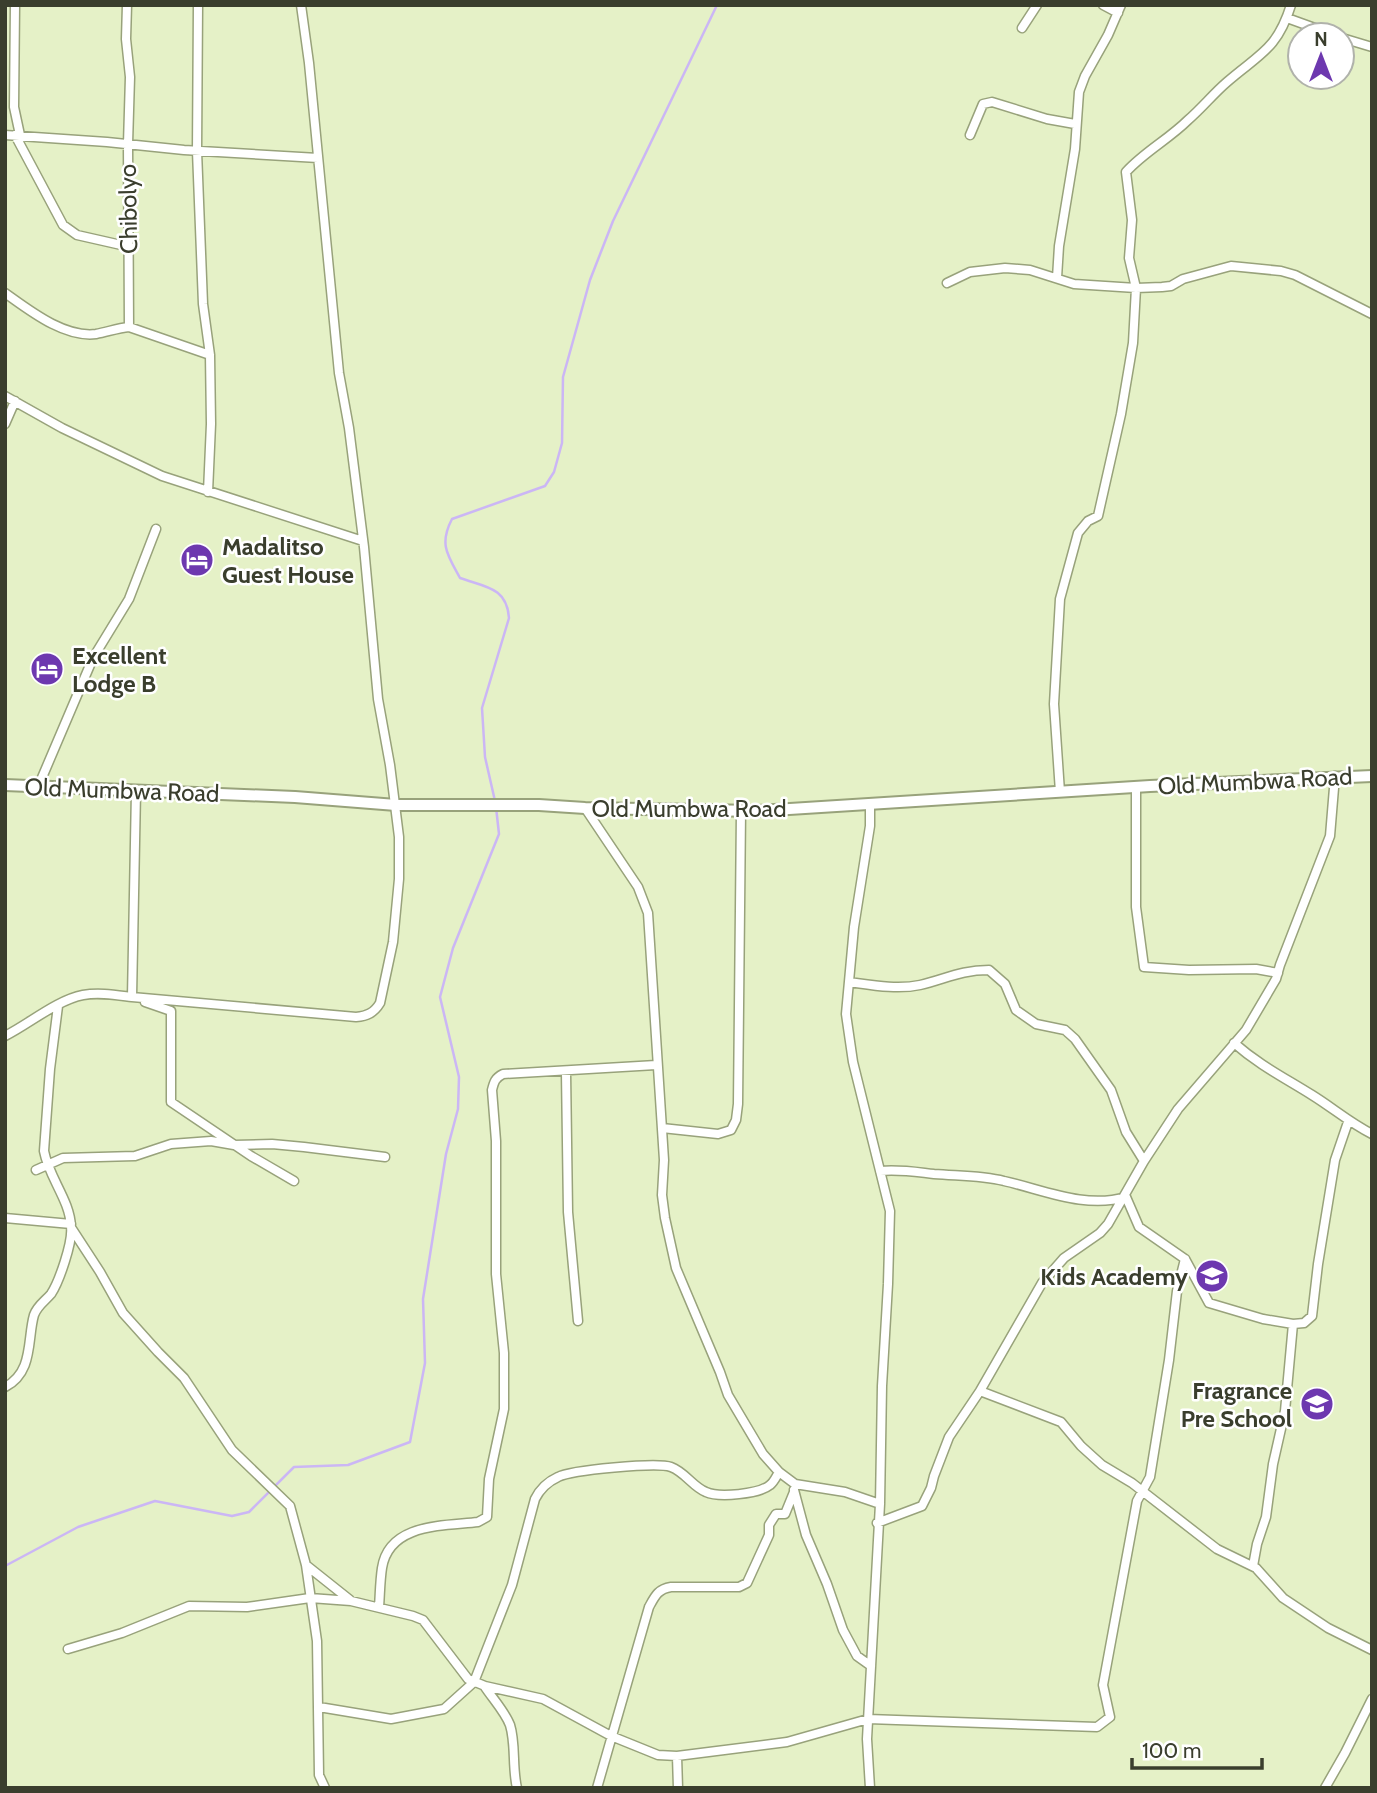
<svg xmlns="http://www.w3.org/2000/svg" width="1377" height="1793" font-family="Cabin,sans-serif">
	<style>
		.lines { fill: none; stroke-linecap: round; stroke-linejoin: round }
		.stream { stroke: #cbb6f5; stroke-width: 2.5 }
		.minor-casing { stroke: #98a27b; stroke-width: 11 }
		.secondary-casing { stroke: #98a27b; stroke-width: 14 }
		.minor { stroke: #fff; stroke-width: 8 }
		.secondary { stroke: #fff; stroke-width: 10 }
		.labels { text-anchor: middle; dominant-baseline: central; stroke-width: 5; stroke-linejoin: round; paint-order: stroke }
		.street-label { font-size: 24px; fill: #3a3e2d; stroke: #fff }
		.poi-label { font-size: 24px; font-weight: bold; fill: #3a3e2d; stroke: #fff; text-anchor: start }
	</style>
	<rect width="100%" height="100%" fill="#e5f1c7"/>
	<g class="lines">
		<path class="stream" d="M495,801L485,757L482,708L509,618C507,587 485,587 460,578C447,554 439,544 452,519L545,486L554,472L562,443L563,377L590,280L613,221L717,5
			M5,1566L78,1527L155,1501L232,1516L249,1512L294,1467L348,1465L410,1442L425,1363L423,1299L446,1154L458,1109L459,1077L440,997L453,948L499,834L496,807"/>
		<defs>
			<path id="minor" d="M15,5L14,107L20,135
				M127,5L126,39L130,77L128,144L129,327L210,355
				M198,5L197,151L203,304L210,355L211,424L208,492
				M1103,5L1118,13
				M1287,18L1334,35
				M1022,28L1037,5
				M1342,38L1372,47
				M5,135L107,142L184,150L318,158
				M15,135L63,225L77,235L130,247
				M970,135L983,104L992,102L1047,119L1075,124
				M1057,278L1059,246L1075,149L1079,92L1085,76L1108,35L1121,5
				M947,283L970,272L1005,268L1030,270L1074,284L1136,288L1162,287L1171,286L1183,279L1231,266L1281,271L1295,275L1372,314
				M5,293C29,310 64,338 96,334C107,332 118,328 129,327
				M5,396L62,428L162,476L363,541
				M5,424L15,401
				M38,787L93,658L129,599L156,529
				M1136,787V907L1144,967L1189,970L1256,969L1278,973
				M1060,792L1054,704L1060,599L1078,533L1088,521L1098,516L1121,414L1133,343L1136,288L1129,258L1132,220L1126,172C1144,152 1169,139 1188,120C1202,108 1213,94 1227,82C1259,54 1277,50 1291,5
				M585,808L638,887L648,913L664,1160L662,1195L665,1218L676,1268L720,1372L728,1395L763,1454L779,1472L795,1484L845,1492L880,1504
				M849,982C871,985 897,990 920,985C946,979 960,970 989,970L1005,984L1016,1010L1036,1024L1065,1030L1075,1039L1111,1090L1126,1132L1144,1161
				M132,997L356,1017C367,1016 374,1013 380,1003L393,942L399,879V837L390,765L378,699L364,547L349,428L339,373L309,63L301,5
				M145,1002L171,1011V1102L251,1156L294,1181
				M5,1036C29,1024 57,1000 83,995C99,992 116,995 132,997L136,791
				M1234,1043C1259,1065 1285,1078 1312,1095C1333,1108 1350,1123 1372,1134
				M566,1072L568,1212L578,1321
				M662,1128L718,1134L731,1130L736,1120L738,1104L741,811
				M36,1170L63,1158L135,1156L171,1144L211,1141L234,1145L272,1144L304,1147L385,1157
				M880,1171C899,1169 916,1172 934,1174C958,1176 981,1175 1004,1181C1044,1190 1085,1209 1126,1197L1139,1227L1185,1259L1209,1303L1263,1319L1293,1324L1285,1411L1273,1464L1266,1517L1257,1544L1253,1566
				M5,1218L71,1224
				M72,1229L100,1272L123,1313L158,1352L184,1378L232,1450L290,1506L306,1565L350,1600
				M1293,1324L1304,1323L1312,1316L1318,1264L1335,1160L1348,1122
				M5,1387C34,1372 27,1339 34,1315C37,1306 45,1301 51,1294C59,1282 73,1242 71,1227C70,1200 49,1178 44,1151L50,1069L58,1006
				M980,1391L1061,1422L1081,1446L1102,1465L1132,1483L1217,1549L1256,1568L1283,1598L1328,1628L1372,1650
				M794,1490L806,1535L827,1584L843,1630L857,1656L871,1666
				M877,1523L922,1506L931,1488L934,1476L949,1437L980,1391L1042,1283L1064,1258L1100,1233L1108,1224L1144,1161L1178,1109L1246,1030L1276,979L1280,965L1330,836L1335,776
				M306,1565L317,1641L319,1775L325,1788
				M379,1607C380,1594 380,1581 382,1568C389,1523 444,1526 478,1522L487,1517L489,1479L504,1409V1353L496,1274V1141L492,1090C494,1082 495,1078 503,1074L656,1065
				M68,1649L122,1633L189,1606L247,1607L310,1598L351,1601L413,1616L423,1620L468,1679L485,1686L543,1699L611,1736L658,1755L677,1756L787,1742L868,1719L1097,1727L1110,1717L1103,1685L1137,1501L1150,1477L1169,1360L1177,1291L1185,1259
				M485,1687C493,1699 505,1712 510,1725C516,1744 512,1767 517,1788
				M319,1707L391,1719L444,1709L474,1682L512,1585L535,1499C540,1489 547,1482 558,1477C571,1470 657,1462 671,1467C685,1472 693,1487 706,1492C719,1498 759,1494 770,1485C774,1482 776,1477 779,1472
				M677,1756L678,1788
				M597,1788L649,1607C655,1596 658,1589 671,1587H739L747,1583L769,1535V1525L776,1514H785L794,1492
				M870,1788L867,1739L880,1504L882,1386L888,1284L890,1211L853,1062L846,1014L854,927L870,826V805
				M1325,1788L1345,1753L1372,1699"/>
			<path id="secondary" d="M5,785L295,797L396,805H539L585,808L758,811L1150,786L1372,776"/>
		</defs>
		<use href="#minor" class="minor-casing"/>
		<use href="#secondary" class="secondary-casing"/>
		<use href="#minor" class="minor"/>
		<use href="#secondary" class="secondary"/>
	</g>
	<defs>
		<symbol id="hotel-disc" viewBox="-11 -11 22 22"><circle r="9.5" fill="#6d38af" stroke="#fff"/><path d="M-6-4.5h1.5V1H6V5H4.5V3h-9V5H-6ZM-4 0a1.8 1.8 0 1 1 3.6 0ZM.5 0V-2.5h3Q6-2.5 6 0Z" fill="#fff"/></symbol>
		<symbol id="school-disc" viewBox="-11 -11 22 22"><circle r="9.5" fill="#6d38af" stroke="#fff"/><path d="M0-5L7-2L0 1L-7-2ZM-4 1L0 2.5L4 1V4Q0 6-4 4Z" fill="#fff"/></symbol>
	</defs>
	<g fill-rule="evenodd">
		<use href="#hotel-disc" x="178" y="541" width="38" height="38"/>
		<use href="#hotel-disc" x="28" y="650" width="38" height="38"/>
		<use href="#school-disc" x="1193" y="1257" width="38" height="38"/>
		<use href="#school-disc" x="1298" y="1385" width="38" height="38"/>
	</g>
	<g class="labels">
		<g class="street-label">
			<text transform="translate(128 209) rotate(-91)">Chibolyo</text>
			<text transform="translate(1255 781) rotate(-3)">Old Mumbwa Road</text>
			<text transform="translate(122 790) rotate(2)">Old Mumbwa Road</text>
			<text x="689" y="808">Old Mumbwa Road</text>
		</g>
		<g class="poi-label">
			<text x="222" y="546">Madalitso<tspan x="222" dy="28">Guest House</tspan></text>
			<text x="72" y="655">Excellent<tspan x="72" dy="28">Lodge B</tspan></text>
			<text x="1188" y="1276" text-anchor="end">Kids Academy</text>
			<text x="1292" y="1390" text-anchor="end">Fragrance<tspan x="1292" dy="28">Pre School</tspan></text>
		</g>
	</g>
	<rect width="1377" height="1793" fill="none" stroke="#3a3e2d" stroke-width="14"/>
	<g transform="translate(1321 56)"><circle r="33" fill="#ffffff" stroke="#b0b2ab" stroke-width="2"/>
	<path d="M0-5L12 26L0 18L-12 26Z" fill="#6d38af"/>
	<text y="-10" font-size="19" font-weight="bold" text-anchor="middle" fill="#3a3e2d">N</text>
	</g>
	<path d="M1132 1758v10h130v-10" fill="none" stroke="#3a3e2d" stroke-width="3.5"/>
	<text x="1142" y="1758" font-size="21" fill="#3a3e2d" stroke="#ffffff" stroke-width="5" paint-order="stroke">100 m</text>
</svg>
